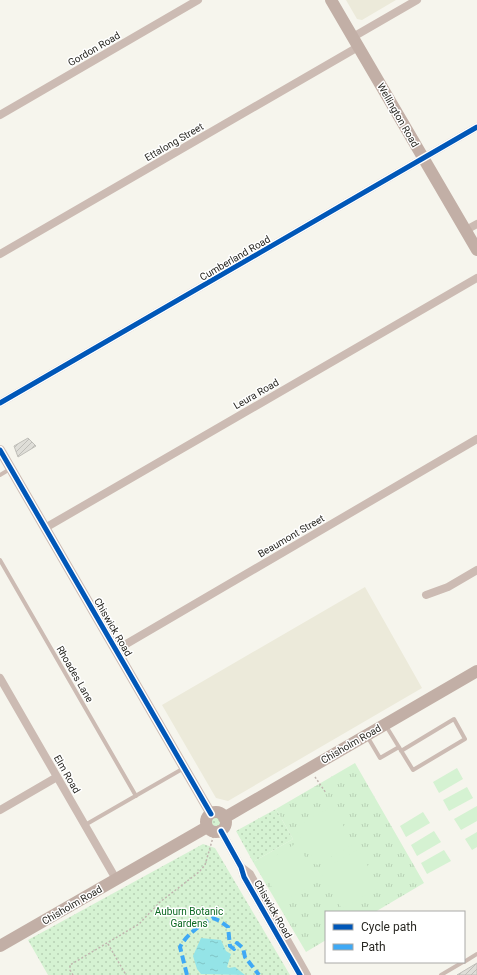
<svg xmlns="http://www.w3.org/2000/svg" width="477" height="975" font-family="Roboto,sans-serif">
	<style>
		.built { fill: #eceada }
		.grass { fill: url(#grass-dots) }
		.park { fill: url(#park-tufts) }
		.pitch { fill: #d5f2d2 }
		.water { fill: url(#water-ripples) }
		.building { fill: url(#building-hatch); stroke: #c0bfb9 }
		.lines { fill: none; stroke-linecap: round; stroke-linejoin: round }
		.path { stroke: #c0b5af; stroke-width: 1.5; stroke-dasharray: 2 2; stroke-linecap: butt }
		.service { stroke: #ccbbb3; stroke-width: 4 }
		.minor { stroke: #ccbbb3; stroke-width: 8 }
		.tertiary { stroke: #ccbbb3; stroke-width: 10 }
		.secondary { stroke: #c2afa6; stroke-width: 12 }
		.quiet { stroke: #3fa9f5; stroke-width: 4; stroke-dasharray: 8 4; stroke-linecap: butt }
		.cycleway-casing { stroke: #fff; stroke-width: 8 }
		.cycleway { stroke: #0057b8; stroke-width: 5 }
		.labels { text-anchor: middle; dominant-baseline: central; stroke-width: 3; stroke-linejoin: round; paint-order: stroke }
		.street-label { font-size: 10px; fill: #292823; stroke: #fff }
		.park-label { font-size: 10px; fill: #0c6922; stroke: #fff }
	</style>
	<defs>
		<pattern id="grass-dots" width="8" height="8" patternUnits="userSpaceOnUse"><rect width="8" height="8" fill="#d5f2d2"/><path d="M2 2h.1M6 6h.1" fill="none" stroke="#b7d0b4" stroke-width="1.8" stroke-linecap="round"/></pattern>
		<pattern id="park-tufts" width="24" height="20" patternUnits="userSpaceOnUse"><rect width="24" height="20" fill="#d5f2d2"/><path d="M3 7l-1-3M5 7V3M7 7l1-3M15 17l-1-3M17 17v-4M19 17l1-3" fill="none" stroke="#b7d0b4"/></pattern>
		<pattern id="water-ripples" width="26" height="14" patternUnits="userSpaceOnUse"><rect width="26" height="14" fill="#94e4e7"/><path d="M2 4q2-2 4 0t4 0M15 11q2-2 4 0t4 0" fill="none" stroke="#80c4c6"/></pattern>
		<pattern id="building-hatch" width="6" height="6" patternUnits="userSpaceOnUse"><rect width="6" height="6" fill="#dfded8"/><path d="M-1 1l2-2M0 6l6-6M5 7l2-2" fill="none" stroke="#bfbeb9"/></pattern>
	</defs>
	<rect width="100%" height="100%" fill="#f6f5ed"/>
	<path class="built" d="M346,0H396L362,20L357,19Z
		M365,587L422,688L228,801L216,798L162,705Z"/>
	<path class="grass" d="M276,809L293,839L253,862L236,831Z
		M209 822a6 6 0 1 1 12 0a6 6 0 1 1-12 0Z
		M203,844L215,848L290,975H48L28,940Z"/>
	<path class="park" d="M355,763L424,883L375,912H326V940L306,952L253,862L293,839L276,809Z"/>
	<path class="pitch" d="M457,768L463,779L439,793L433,782Z
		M467,787L473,798L449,811L443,800Z
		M332,806L354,844L317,865L295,828Z
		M477,806V821L461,830L454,819Z
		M423,812L430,823L406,837L400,826Z
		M434,831L441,842L417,856L411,845Z
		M477,832V847L472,850L465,839Z
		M297,843L319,881L281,903L259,865Z
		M358,849L380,887L342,909L320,871Z
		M444,850L451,861L427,874L421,863Z"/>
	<path class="water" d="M201,938L221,940L226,951L231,954L227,967L229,968L235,967L245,975L201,974L197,969L193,956Z"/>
	<path class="building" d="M28,438L36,446L18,457L14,446Z
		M477,963V975H457Z"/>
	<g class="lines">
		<path class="path" d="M315,777L326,793
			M108,944L126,975
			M73,975L70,970V965L139,924L160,902L199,872L205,865L214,834"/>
		<path class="service" d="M0,475L10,469
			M0,560L136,796
			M386,726L413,770L465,739L454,719L401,751
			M367,736L380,758L399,747
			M85,825L184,768
			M464,962L477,954
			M441,975L463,962"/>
		<path class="minor" d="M353,37L417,0
			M0,115L198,0
			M466,230L477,224
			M0,254L358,47
			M0,403L477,127
			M45,528L477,278
			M426,595L448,587L477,570
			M116,650L477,439
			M0,678L116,879
			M0,810L57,777
			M221,831L241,867L244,877L300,975
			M241,867L250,874L307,975"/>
		<path class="tertiary" d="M0,450L211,814"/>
		<path class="secondary" d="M331,0L477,250
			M206 822a10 10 0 1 1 20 0a10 10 0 1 1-20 0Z
			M224,818L477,671
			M0,946L207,827"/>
		<path class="quiet" d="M187,975L180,947C187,934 200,925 213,918L220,921L228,927L230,946L234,949L237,943L243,948L245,957L259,975"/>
		<defs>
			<path id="cycleway" d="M0,403L477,127
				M0,450L211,814
				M221,831L241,867L244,877L300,975"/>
		</defs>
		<use href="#cycleway" class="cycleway-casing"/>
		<use href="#cycleway" class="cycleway"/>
	</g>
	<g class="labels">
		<g class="street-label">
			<text transform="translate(94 49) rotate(-30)">Gordon Road</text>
			<text transform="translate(398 115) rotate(60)">Wellington Road</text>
			<text transform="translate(174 142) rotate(-30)">Ettalong Street</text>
			<text transform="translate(235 258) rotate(-30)">Cumberland Road</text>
			<text transform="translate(256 394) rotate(-30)">Leura Road</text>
			<text transform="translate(291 536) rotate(-30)">Beaumont Street</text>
			<text transform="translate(113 627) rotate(60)">Chiswick Road</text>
			<text transform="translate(75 674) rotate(60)">Rhoades Lane</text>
			<text transform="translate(351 744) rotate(-30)">Chisholm Road</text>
			<text transform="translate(67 774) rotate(60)">Elm Road</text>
			<text transform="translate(72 905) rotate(-30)">Chisholm Road</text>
			<text transform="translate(273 909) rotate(60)">Chiswick Road</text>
		</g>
		<g class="park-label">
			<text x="189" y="911">Auburn Botanic<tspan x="189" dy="12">Gardens</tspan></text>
		</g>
	</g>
	<rect x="325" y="911" width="140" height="52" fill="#ffffff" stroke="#a9a9a7"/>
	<rect x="333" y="924" width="20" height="6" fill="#0057b8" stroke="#a9a9a7"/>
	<text x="361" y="931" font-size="12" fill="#292823">Cycle path</text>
	<rect x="333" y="944" width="20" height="6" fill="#3fa9f5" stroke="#a9a9a7"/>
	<text x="361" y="951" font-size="12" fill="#292823">Path</text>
</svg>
